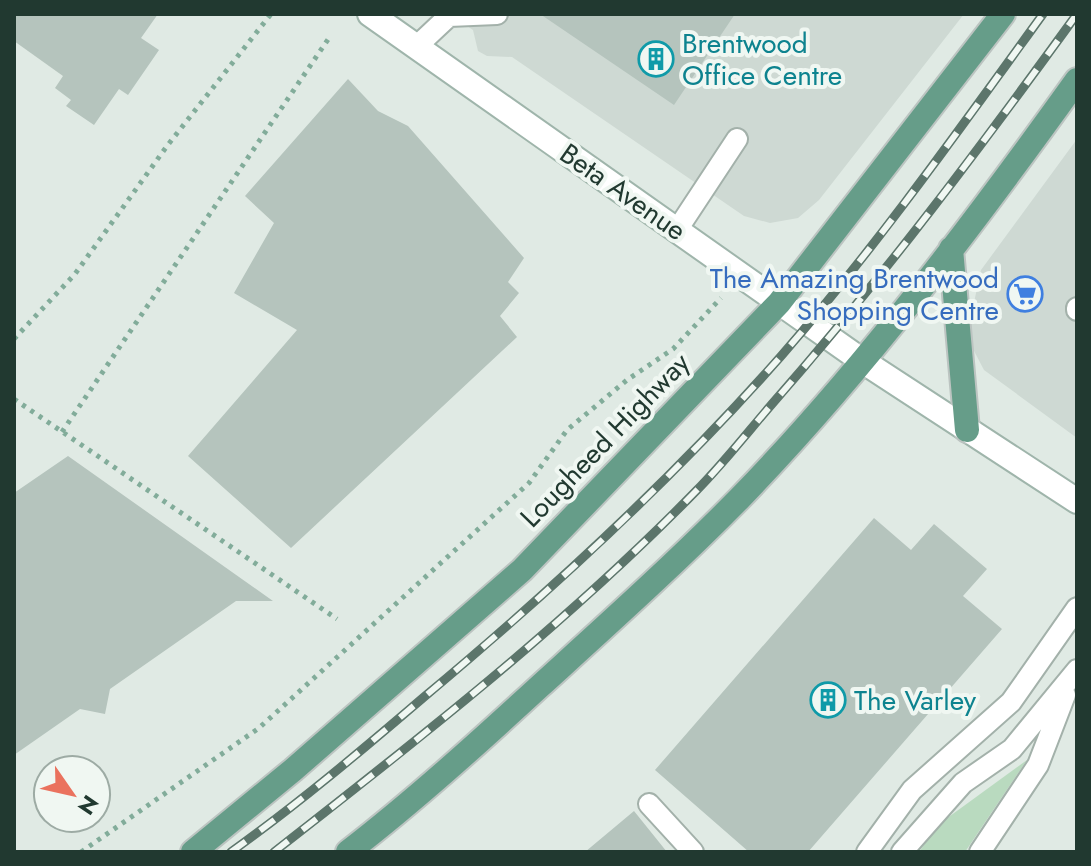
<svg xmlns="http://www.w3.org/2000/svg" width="1091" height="866" font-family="Jost,sans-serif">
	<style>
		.built { fill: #ced9d3 }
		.green { fill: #b9dabf }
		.building { fill: #b5c4bd }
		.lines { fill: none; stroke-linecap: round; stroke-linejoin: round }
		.lane-casing { stroke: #a3b1aa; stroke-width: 24 }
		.secondary-casing { stroke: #9fb5ab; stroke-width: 28 }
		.primary-casing { stroke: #bcc4c1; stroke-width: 28 }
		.path { stroke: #82ac9a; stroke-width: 5; stroke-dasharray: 4 6; stroke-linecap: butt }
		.lane { stroke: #fff; stroke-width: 20 }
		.secondary { stroke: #fff; stroke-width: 24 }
		.primary { stroke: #669d89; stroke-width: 24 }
		.rail-casing { stroke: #5c756b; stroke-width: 9 }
		.rail { stroke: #f0f7f2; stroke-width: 6; stroke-dasharray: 18; stroke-linecap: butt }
		.labels { text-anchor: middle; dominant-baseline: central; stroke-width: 8; stroke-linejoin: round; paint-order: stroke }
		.culture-label { font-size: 28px; fill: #0d838f; stroke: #f0f7f2; text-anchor: start }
		.street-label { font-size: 28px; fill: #213930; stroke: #f0f7f2 }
		.shop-label { font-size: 28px; fill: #366cbe; stroke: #f0f7f2; text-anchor: end }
	</style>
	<rect width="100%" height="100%" fill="#e0eae4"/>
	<path class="built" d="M449,14H964L819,200L798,218L770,223L744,216L512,57L487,56L478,51L473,30Z
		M1077,139V438L984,370L973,349L970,321L981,270Z"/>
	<path class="green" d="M1027,760L965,852H919L939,824Z"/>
	<path class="building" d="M14,14H158L141,38L159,50L128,95L119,89L94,125L66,106L71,100L55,88L63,76L14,41Z
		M540,14H735L674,105Z
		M348,79L378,111L408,126L524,258L508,282L519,293L500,316L517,337L291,548L188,456L297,330L234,293L274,223L245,196Z
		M68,456L273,601H236L110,689L105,714L80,709L14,755V493Z
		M874,518L911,550L934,524L987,569L963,596L1002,629L808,852H749L655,770Z
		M634,811L667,852H585Z"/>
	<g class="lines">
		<defs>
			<path id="lane" d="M416,47L449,16L497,14
				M677,230L737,139
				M1077,308V310
				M649,804L693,852
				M867,852L912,790L1011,702L1077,608
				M902,852L963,783L1012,749L1077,670
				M980,852L1038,765L1065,695"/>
			<path id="secondary" d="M370,14L861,360L1077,501"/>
			<path id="primary" d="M951,249L967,430
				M193,852L293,770L522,570L779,303L1003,14
				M348,852C414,801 478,743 540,686C607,625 675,564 739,499C863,371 973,225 1077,80"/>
		</defs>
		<use href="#lane" class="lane-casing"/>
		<use href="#secondary" class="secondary-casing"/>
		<use href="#primary" class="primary-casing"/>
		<path class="path" d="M14,339L75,274L167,146L271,14
			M14,399L337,619
			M62,432L329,38
			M81,852L259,728L529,483L567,430L627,380L673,349L721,298"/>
		<use href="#lane" class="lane"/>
		<use href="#secondary" class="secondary"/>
		<use href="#primary" class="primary"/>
		<defs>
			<path id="rail" d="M231,852C298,804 361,751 424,697C551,591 673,479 782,355C876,247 959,130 1043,14
				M274,852C419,739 567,623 696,491C723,464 747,433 772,404C881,280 980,148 1077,14"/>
		</defs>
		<use href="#rail" class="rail-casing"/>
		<use href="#rail" class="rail"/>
	</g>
	<defs>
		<symbol id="building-ring" viewBox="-11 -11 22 22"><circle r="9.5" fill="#f0f7f2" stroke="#0f9aa8" stroke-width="1.5"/><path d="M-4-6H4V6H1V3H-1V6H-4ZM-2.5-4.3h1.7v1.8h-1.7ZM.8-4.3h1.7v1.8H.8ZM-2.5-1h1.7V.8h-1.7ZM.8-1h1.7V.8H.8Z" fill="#0f9aa8"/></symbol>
		<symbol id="supermarket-ring" viewBox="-11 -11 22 22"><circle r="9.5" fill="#f0f7f2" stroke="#3f7fe0" stroke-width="1.5"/><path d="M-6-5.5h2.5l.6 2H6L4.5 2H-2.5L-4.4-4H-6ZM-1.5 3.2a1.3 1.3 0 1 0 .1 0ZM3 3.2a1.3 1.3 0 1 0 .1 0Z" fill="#3f7fe0"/></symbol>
	</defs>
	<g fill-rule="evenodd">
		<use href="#building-ring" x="636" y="39" width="40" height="40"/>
		<use href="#supermarket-ring" x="1005" y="274" width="40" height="40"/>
		<use href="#building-ring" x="808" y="680" width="40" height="40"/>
	</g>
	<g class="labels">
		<g class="culture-label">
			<text x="682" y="43">Brentwood<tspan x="682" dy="32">Office Centre</tspan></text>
			<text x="854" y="700">The Varley</text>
		</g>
		<g class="street-label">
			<text transform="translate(623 192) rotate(35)">Beta Avenue</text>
			<text transform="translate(605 440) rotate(-46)">Lougheed Highway</text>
		</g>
		<g class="shop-label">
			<text x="999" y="278">The Amazing Brentwood<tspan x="999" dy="32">Shopping Centre</tspan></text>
		</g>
	</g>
	<rect width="1091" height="866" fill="none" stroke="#213930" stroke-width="32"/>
	<g transform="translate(72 794) rotate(124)"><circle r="38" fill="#f0f7f2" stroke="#9daba4" stroke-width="2"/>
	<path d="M0-6L14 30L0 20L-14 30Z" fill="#ea725e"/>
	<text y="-12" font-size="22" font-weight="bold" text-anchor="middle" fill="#213930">N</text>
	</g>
</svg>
